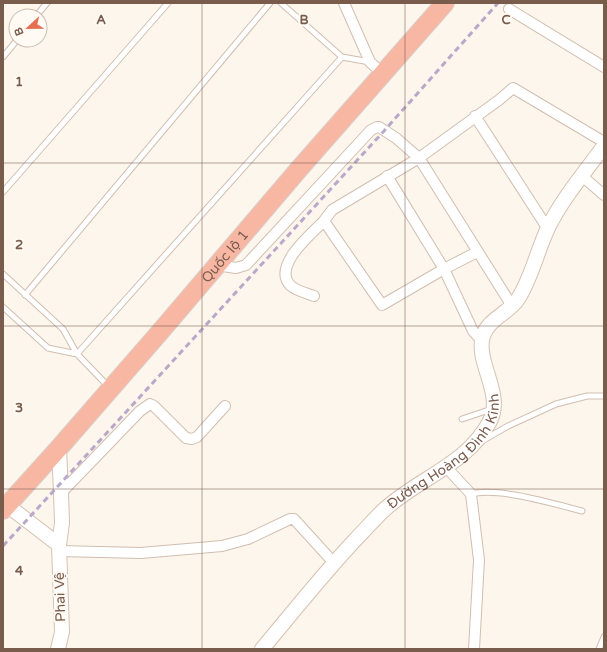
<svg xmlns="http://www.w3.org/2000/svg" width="607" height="652" font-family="'Varela Round',sans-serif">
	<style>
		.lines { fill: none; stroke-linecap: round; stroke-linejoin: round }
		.lane-casing { stroke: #d1beb0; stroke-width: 7 }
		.street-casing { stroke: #d1beb0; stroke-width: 12 }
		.secondary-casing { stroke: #d6c0b0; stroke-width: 16 }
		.highway-casing { stroke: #dad1cd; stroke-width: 20 }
		.lane { stroke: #fff; stroke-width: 5 }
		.street { stroke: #fff; stroke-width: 10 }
		.secondary { stroke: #fff; stroke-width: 14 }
		.highway { stroke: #f7b7a3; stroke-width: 18 }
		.rail { stroke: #b9a8c9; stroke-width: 3; stroke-dasharray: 6 4; stroke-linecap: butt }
		.grid { fill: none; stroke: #7a5c4d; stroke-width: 1; stroke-opacity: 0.55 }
		.labels { text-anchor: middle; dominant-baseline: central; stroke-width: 4; stroke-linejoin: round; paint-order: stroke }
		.street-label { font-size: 14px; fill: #7a5c4d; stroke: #fffaf3 }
		.grid-label { font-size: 13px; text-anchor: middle; font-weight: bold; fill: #7a5c4d; stroke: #fffaf3; stroke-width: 4; stroke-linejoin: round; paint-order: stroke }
	</style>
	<rect width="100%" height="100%" fill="#fdf6ec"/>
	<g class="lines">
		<defs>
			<path id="lane" d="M281,3L342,57
				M36,16L47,3
				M3,57L17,40
				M3,192L168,3
				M3,274L63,329L77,354L108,386
				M25,295L270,3
				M3,307L48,348L77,354
				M77,354L342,57L370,62
				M462,419L492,409
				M482,441L508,426L556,404L587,396H604
				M471,494C499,487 554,504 582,511
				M599,649L604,637"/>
			<path id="street" d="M344,3L370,62L383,74
				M509,9L604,67
				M475,116L548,229
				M387,176L444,269L473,331L482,341
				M582,176L604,195
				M324,221L382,305L444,269L477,252
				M216,265L236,268L246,265L371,130L377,127H379L396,138L419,158L512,306
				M314,296C306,293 297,291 291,286C271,267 311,234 323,222C326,218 329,214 332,210L419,158L499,100L513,88L604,142
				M446,467L471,494L479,560L474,649
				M61,493L140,411L150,404L154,406L186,438L192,439L197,437L225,406
				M59,551L141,553L222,546L248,539L290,519H294L334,563"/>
			<g id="secondary">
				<path d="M7,505L59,545"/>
				<path d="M58,649L62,632L59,545L62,523L61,493L59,448"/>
				<path id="s1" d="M262,649C293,612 323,574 356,539C366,529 375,518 385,509C419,478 468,464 490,421C504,393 475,362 483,336C488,319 509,313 518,299C532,277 537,251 548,228C562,199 585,172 604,146"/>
			</g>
			<g id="highway">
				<path id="s2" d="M3,510L59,448L160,332L299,169L445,3"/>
			</g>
		</defs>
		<use href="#lane" class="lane-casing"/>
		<use href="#street" class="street-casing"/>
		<use href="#secondary" class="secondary-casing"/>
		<use href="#highway" class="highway-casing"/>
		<use href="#lane" class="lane"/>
		<use href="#street" class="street"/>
		<use href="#secondary" class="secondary"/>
		<use href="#highway" class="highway"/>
		<path class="rail" d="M3,546L384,131L498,3"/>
	</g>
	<path class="grid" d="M202,3V649M405,3V649M3,163H604M3,326H604M3,489H604"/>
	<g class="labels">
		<g class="street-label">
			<text stroke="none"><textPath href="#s2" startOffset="337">Quốc lộ 1</textPath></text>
			<text stroke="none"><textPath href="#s1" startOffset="272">Đường Hoàng Đình Kinh</textPath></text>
			<text transform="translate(60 597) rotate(-92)">Phai Vệ</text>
		</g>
	</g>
	<g class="grid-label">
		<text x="101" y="24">A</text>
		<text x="304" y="24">B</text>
		<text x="506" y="24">C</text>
		<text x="19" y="86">1</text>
		<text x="19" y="249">2</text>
		<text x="19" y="412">3</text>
		<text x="19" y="575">4</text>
	</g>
	<rect width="607" height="652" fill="none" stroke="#7a5c4d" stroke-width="8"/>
	<g transform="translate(28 28) rotate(248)"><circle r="19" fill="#fffaf3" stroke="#cabbb1"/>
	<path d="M0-3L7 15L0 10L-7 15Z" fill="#e76f51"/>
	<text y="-6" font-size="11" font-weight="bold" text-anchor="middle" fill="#7a5c4d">B</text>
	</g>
</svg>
